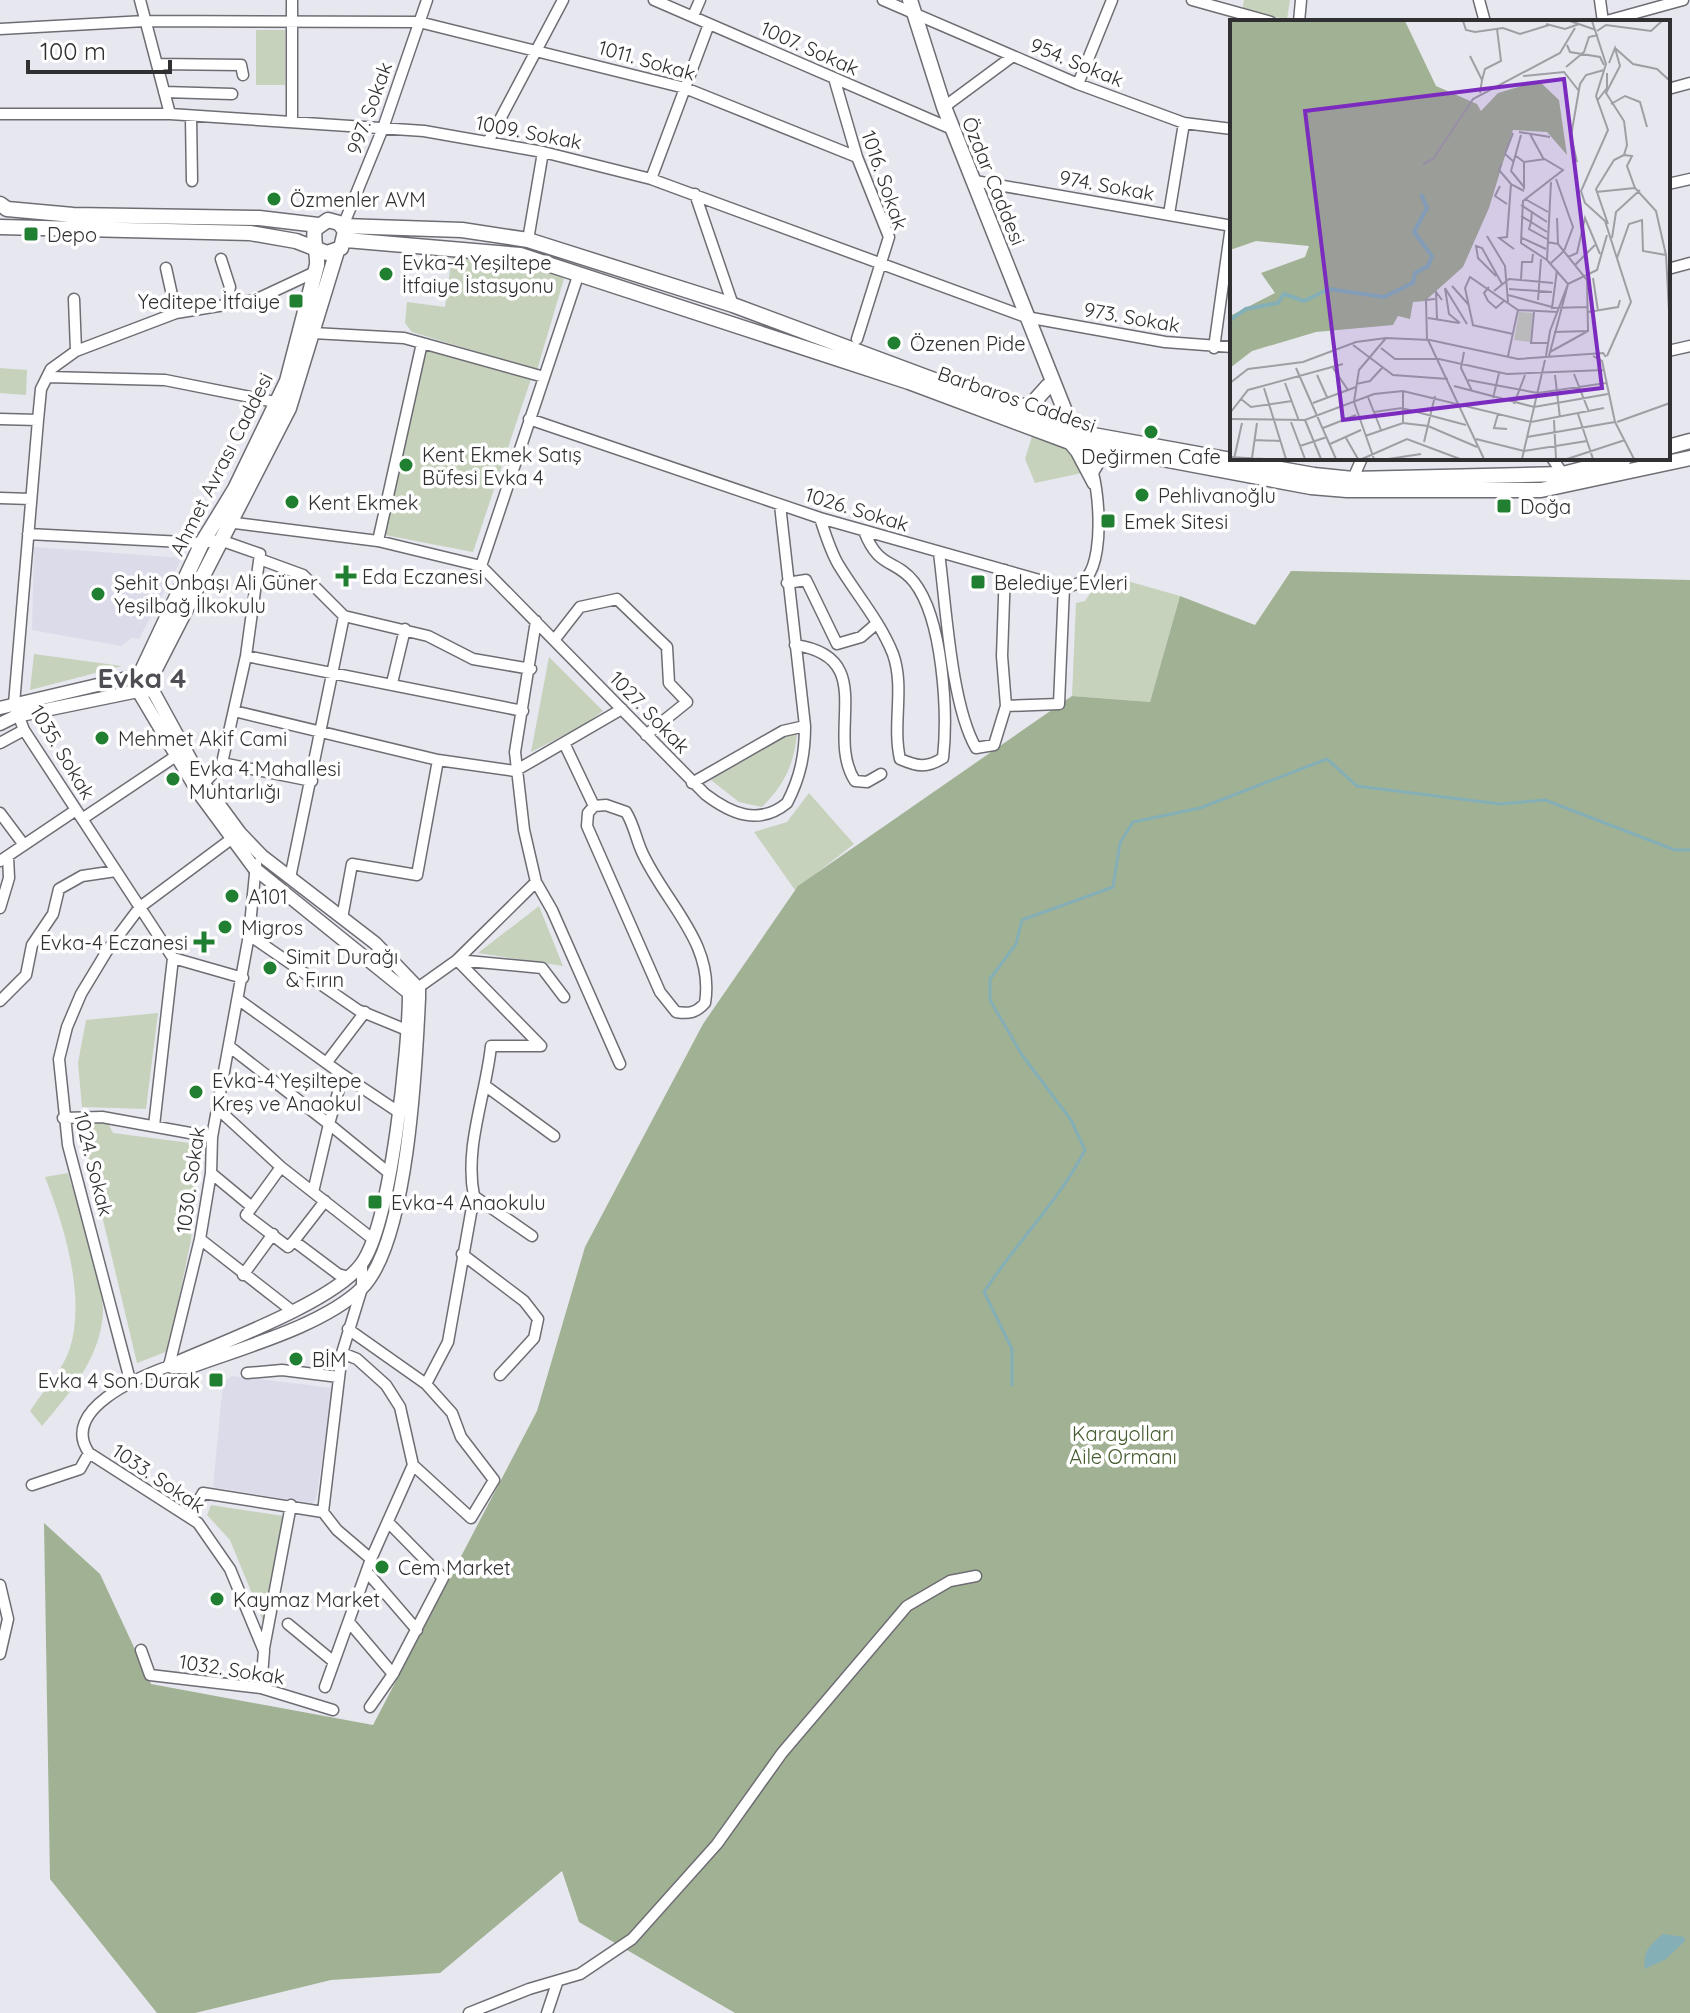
<svg xmlns="http://www.w3.org/2000/svg" width="1690" height="2013" font-family="Quicksand,sans-serif">
	<style>
		.built { fill: #dcdbea }
		.green { fill: #c6d2bc }
		.forest { fill: #a1b193 }
		.water { fill: #85afb7 }
		.lines { fill: none; stroke-linecap: round; stroke-linejoin: round }
		.stream { stroke: #85afb7; stroke-width: 3 }
		.minor-casing { stroke: #6e6d74; stroke-width: 13 }
		.tertiary-casing { stroke: #6e6d74; stroke-width: 15 }
		.secondary-casing { stroke: #6e6d74; stroke-width: 17 }
		.minor { stroke: #fff; stroke-width: 10 }
		.tertiary { stroke: #fff; stroke-width: 12 }
		.secondary { stroke: #fff; stroke-width: 14 }
		.poi-dot { fill: #207f30; stroke: #fff; stroke-width: 3 }
		.labels { text-anchor: middle; dominant-baseline: central; stroke-width: 7; stroke-linejoin: round; paint-order: stroke }
		.street-label { font-size: 20px; fill: #303033; stroke: #fff }
		.poi-label { font-size: 20px; fill: #303033; stroke: #fff; text-anchor: start }
		.park-label { font-size: 20px; fill: #455c2e; stroke: #fff }
		.district-label { font-size: 28px; font-weight: bold; fill: #4f4e55; stroke: #fff }
		.inset-river { fill: none; stroke: #85afb7; stroke-width: 4 }
		.inset-road { fill: none; stroke: #9e9ea4; stroke-width: 2 }
		.view { fill: #7b2cbf; fill-opacity: 0.15; stroke: #7b2cbf; stroke-width: 4 }
		.inset-edge { fill: none; stroke: #303033; stroke-width: 4 }
	</style>
	<rect width="100%" height="100%" fill="#e7e7ef"/>
	<path class="built" d="M34,547L182,558L139,639L132,638L121,646L32,630Z
		M232,1376L333,1388L316,1500L312,1503L213,1487L223,1382Z"/>
	<path class="green" d="M1244,0H1290L1287,19L1242,11Z
		M256,30H285V85H256Z
		M452,256C483,258 542,256 564,279L537,370L412,332L405,323L407,302L445,307Z
		M425,349L531,379L473,552L385,535Z
		M0,368L27,370L26,395L0,393Z
		M1033,433L1070,446L1082,473L1035,483L1025,459Z
		M1103,574L1180,596L1150,702L1072,696L1076,603L1085,601Z
		M34,654L122,666L30,690Z
		M549,657L603,711L582,726L531,752Z
		M797,734C794,765 784,785 762,807L739,802L711,780L783,736Z
		M809,793L854,844L795,890L754,832L787,822Z
		M539,906L563,966L478,953Z
		M158,1013L146,1109L82,1107L78,1063L86,1020Z
		M80,1123H108L113,1133L198,1144L191,1240L168,1351L137,1363Z
		M68,1173C77,1205 104,1282 103,1312C101,1357 70,1393 42,1426L30,1411C43,1391 63,1370 70,1348C86,1296 64,1225 45,1177Z
		M211,1505L283,1516L264,1623L230,1540L207,1515Z"/>
	<path class="forest" d="M1291,571L1690,580V2013H735L579,1922L562,1871L440,1973L331,1980L195,2013H157L50,1879L44,1523L100,1574L151,1684L373,1725L537,1411L585,1247L703,1024L798,886L1072,696L1150,702L1180,596L1255,625Z"/>
	<path class="water" d="M1663,1934L1684,1937L1685,1941L1666,1959L1645,1969C1642,1952 1650,1945 1663,1934Z"/>
	<g class="lines">
		<path class="stream" d="M1012,1385V1349L984,1292C1016,1243 1058,1202 1085,1150L1071,1120L1022,1055L990,1000V979L1016,944L1022,920L1113,887L1120,843L1133,822L1200,808L1327,759L1357,786L1500,804L1545,800L1675,850H1690"/>
		<defs>
			<path id="minor" d="M140,0L170,114
				M654,0L952,129
				M883,0L1078,84L1184,123L1232,129
				M1192,0L1271,22
				M1479,0L1485,22
				M1600,0L1603,22
				M693,16L700,0
				M1299,22L1301,0
				M1603,22L1683,0
				M0,29L145,21L419,22L685,88L857,157
				M157,64L241,65L243,75
				M834,78L857,157L889,237L857,339
				M1078,84L1112,0
				M1668,89L1690,83
				M164,92L232,94
				M944,107L1013,56
				M0,114H170L424,131L543,152L651,179L1026,317L1165,342L1232,347
				M191,117L192,181
				M292,122V0
				M488,142L563,0
				M651,179L709,24
				M975,181L1232,226
				M1668,184L1690,179
				M695,194L733,305
				M1169,214L1184,123
				M343,226L383,128L427,0
				M528,240L543,152
				M221,259L230,287L226,305
				M166,268L176,313
				M1668,269L1690,263
				M74,299L76,351
				M313,333L404,338L422,343L378,541
				M422,343L544,377
				M1214,348L1231,226
				M1668,351L1690,346
				M47,377L51,369L76,351L176,313L255,300L315,272
				M0,419L38,420
				M529,419L820,518L1064,587C1072,586 1081,584 1087,577C1106,555 1100,466 1081,445
				M1067,441L1076,452L1093,484
				M1552,458L1563,474
				M1093,473L1101,459L1118,453
				M1352,481L1362,458
				M0,498L31,499
				M820,518C825,533 830,550 838,564C856,594 880,621 893,654C905,688 892,724 900,759C918,767 927,768 943,758C948,712 943,619 914,582C895,558 879,570 864,531
				M227,522L378,541L481,566L705,794C731,814 759,826 787,803C800,778 805,755 805,726L780,505
				M28,534L202,543L220,540L260,554L246,656L222,763L201,787
				M939,553C946,605 951,705 976,748L994,745L1006,706L1002,656L1005,570
				M262,560L303,575L344,616L428,636L473,659L531,669
				M481,566L579,273
				M787,583L806,580L837,644L861,637L876,624
				M536,621L515,752L524,830L536,882L552,910L620,1064
				M555,639L580,607L617,599L667,647L669,683L687,702L646,735
				M795,645C880,657 824,733 855,781L867,782L881,774
				M246,656L523,711
				M392,683L405,629
				M1006,706L1059,704L1064,587
				M234,711L438,760L515,771L622,709
				M0,743L24,730
				M565,745L594,806
				M222,763L312,781
				M692,783L783,731L805,726
				M606,805L626,812C634,825 636,839 642,852C665,903 715,943 705,1003C696,1013 689,1014 676,1012L660,992L587,826L588,813L594,806Z
				M0,813L24,845
				M82,819L176,756
				M0,861L76,810
				M256,864L249,935L212,1137L211,1173L200,1239L169,1366C139,1377 59,1410 89,1453L198,1523L230,1569L264,1651L261,1688
				M290,878L344,616
				M0,908L9,878L8,856
				M342,918L352,864L417,875L438,760
				M249,935L358,1010L409,1031
				M457,960L542,968L564,997
				M457,960L541,1046
				M243,978L173,958L24,730L14,704L38,420L41,389L47,377L165,380L280,403
				M412,992L457,960L536,882
				M239,1000L343,1075L329,1124L389,1173
				M0,1001L26,975L32,945L53,914L59,889L82,876L116,871
				M230,1047L329,1124L313,1192
				M327,1062L365,1012
				M343,1075L397,1111
				M487,1087L554,1136
				M219,1110L281,1167L374,1240
				M63,1118L102,1117L212,1137
				M154,1126L173,958
				M211,1173L252,1207L246,1215L288,1247L294,1241L338,1274L348,1277
				M474,1196L532,1236
				M252,1207L281,1167
				M200,1239L291,1310
				M294,1241L325,1201
				M462,1254L524,1301L538,1319L534,1338L500,1375
				M243,1275L273,1234
				M348,1329L426,1384L448,1342L474,1196C464,1147 486,1095 491,1046H541
				M247,1373L282,1370L339,1377
				M130,1380L68,1145L59,1059L67,1027L81,994L107,951L140,907L238,834
				M413,1465L471,1518L494,1480L461,1437L452,1413L426,1384
				M32,1485L80,1469L89,1453
				M323,1512L342,1353L362,1288V1264
				M190,1515L203,1493L323,1512L337,1530L371,1559
				M367,1572L417,1630
				M0,1585L8,1619L0,1654
				M349,1622L393,1674
				M288,1624L334,1662
				M264,1648L291,1505
				M141,1650L150,1675L261,1688L333,1710
				M325,1687L371,1559L413,1465L400,1407L386,1385L357,1359L342,1353
				M370,1707L393,1674L443,1578L389,1523
				M469,2013L529,1989L580,1974L632,1939L717,1844L782,1753L907,1606L950,1581L976,1576
				M547,2013L557,1983"/>
			<path id="tertiary" d="M152,689L204,784L240,833L262,856L375,943L419,989V998C416,1064 408,1242 362,1288C323,1326 241,1348 190,1367H172
				M0,708L140,675
				M0,724L16,716L138,691L198,792L254,868L409,993C409,1047 391,1222 362,1263C335,1302 215,1345 169,1366"/>
			<path id="secondary" d="M910,0L944,107L1074,434
				M0,204L7,209L73,215L259,218L318,225
				M343,226L462,230L528,240L733,305L1071,431L1314,475L1353,479L1563,474L1625,458
				M0,227L250,233L296,241L327,253L341,248L345,231L339,223L328,220L315,229C312,241 318,252 317,265L287,381L235,489L202,543L140,675L138,691L152,689V675L289,408L337,251
				M346,240L520,255L909,382L1067,441L1311,487L1347,490H1541L1690,458
				M1013,407L1031,405L1048,386
				M1668,447L1690,441"/>
		</defs>
		<use href="#minor" class="minor-casing"/>
		<use href="#tertiary" class="tertiary-casing"/>
		<use href="#secondary" class="secondary-casing"/>
		<use href="#minor" class="minor"/>
		<use href="#tertiary" class="tertiary"/>
		<use href="#secondary" class="secondary"/>
	</g>
	<g class="poi-dot">
		<circle cx="274" cy="199" r="8"/>
		<rect x="23" y="226" width="16" height="16" rx="4"/>
		<circle cx="386" cy="274" r="8"/>
		<rect x="288" y="293" width="16" height="16" rx="4"/>
		<circle cx="894" cy="343" r="8"/>
		<circle cx="1151" cy="432" r="8"/>
		<circle cx="406" cy="465" r="8"/>
		<circle cx="1142" cy="495" r="8"/>
		<circle cx="292" cy="502" r="8"/>
		<rect x="1496" y="498" width="16" height="16" rx="4"/>
		<rect x="1100" y="513" width="16" height="16" rx="4"/>
		<path d="M342 564h8v8h8v8h-8v8h-8v-8h-8v-8h8z"/>
		<rect x="970" y="574" width="16" height="16" rx="4"/>
		<circle cx="98" cy="594" r="8"/>
		<circle cx="102" cy="738" r="8"/>
		<circle cx="173" cy="779" r="8"/>
		<circle cx="232" cy="896" r="8"/>
		<circle cx="225" cy="927" r="8"/>
		<path d="M200 930h8v8h8v8h-8v8h-8v-8h-8v-8h8z"/>
		<circle cx="270" cy="968" r="8"/>
		<circle cx="196" cy="1092" r="8"/>
		<rect x="367" y="1194" width="16" height="16" rx="4"/>
		<circle cx="296" cy="1359" r="8"/>
		<rect x="208" y="1372" width="16" height="16" rx="4"/>
		<circle cx="382" cy="1567" r="8"/>
		<circle cx="217" cy="1599" r="8"/>
	</g>
	<g class="labels">
		<g class="street-label">
			<text transform="translate(810 48) rotate(24)">1007. Sokak</text>
			<text transform="translate(647 60) rotate(16)">1011. Sokak</text>
			<text transform="translate(1077 62) rotate(22)">954. Sokak</text>
			<text transform="translate(369 108) rotate(-70)">997. Sokak</text>
			<text transform="translate(529 132) rotate(11)">1009. Sokak</text>
			<text transform="translate(885 180) rotate(71)">1016. Sokak</text>
			<text transform="translate(994 181) rotate(68)">Özdar Caddesi</text>
			<text transform="translate(1107 185) rotate(10)">974. Sokak</text>
			<text transform="translate(1132 317) rotate(10)">973. Sokak</text>
			<text transform="translate(1017 399) rotate(19)">Barbaros Caddesi</text>
			<text transform="translate(221 464) rotate(-63)">Ahmet Avrası Caddesi</text>
			<text transform="translate(857 509) rotate(17)">1026. Sokak</text>
			<text transform="translate(650 712) rotate(46)">1027. Sokak</text>
			<text transform="translate(63 752) rotate(59)">1035. Sokak</text>
			<text transform="translate(94 1164) rotate(76)">1024. Sokak</text>
			<text transform="translate(190 1180) rotate(-82)">1030. Sokak</text>
			<text transform="translate(159 1478) rotate(34)">1033. Sokak</text>
			<text transform="translate(232 1669) rotate(9)">1032. Sokak</text>
		</g>
		<g class="poi-label">
			<text x="290" y="199">Özmenler AVM</text>
			<text x="47" y="234">Depo</text>
			<text x="402" y="262">Evka-4 Yeşiltepe<tspan x="402" dy="23">İtfaiye İstasyonu</tspan></text>
			<text x="280" y="301" text-anchor="end">Yeditepe İtfaiye</text>
			<text x="910" y="343">Özenen Pide</text>
			<text x="422" y="454">Kent Ekmek Satış<tspan x="422" dy="23">Büfesi Evka 4</tspan></text>
			<text x="1151" y="456" text-anchor="middle">Değirmen Cafe</text>
			<text x="1158" y="495">Pehlivanoğlu</text>
			<text x="308" y="502">Kent Ekmek</text>
			<text x="1520" y="506">Doğa</text>
			<text x="1124" y="521">Emek Sitesi</text>
			<text x="362" y="576">Eda Eczanesi</text>
			<text x="114" y="582">Şehit Onbaşı Ali Güner<tspan x="114" dy="23">Yeşilbağ İlkokulu</tspan></text>
			<text x="994" y="582">Belediye Evleri</text>
			<text x="118" y="738">Mehmet Akif Cami</text>
			<text x="189" y="768">Evka 4 Mahallesi<tspan x="189" dy="23">Muhtarlığı</tspan></text>
			<text x="248" y="896">A101</text>
			<text x="241" y="927">Migros</text>
			<text x="188" y="942" text-anchor="end">Evka-4 Eczanesi</text>
			<text x="286" y="956">Simit Durağı<tspan x="286" dy="23">&amp; Fırın</tspan></text>
			<text x="212" y="1080">Evka-4 Yeşiltepe<tspan x="212" dy="23">Kreş ve Anaokul</tspan></text>
			<text x="391" y="1202">Evka-4 Anaokulu</text>
			<text x="312" y="1359">BİM</text>
			<text x="200" y="1380" text-anchor="end">Evka 4 Son Durak</text>
			<text x="398" y="1567">Cem Market</text>
			<text x="233" y="1599">Kaymaz Market</text>
		</g>
		<g class="park-label">
			<text x="1123" y="1433">Karayolları<tspan x="1123" dy="23">Aile Ormanı</tspan></text>
		</g>
		<g class="district-label">
			<text x="142" y="677">Evka 4</text>
		</g>
	</g>
	<g transform="translate(1230 20)">
		<rect width="440" height="440" fill="#e7e7ef"/>
		<path d="M289,292L303,293L300,322L284,320Z" fill="#c6d2bc"/>
		<path d="M0,1H175L206,66L247,84L251,91L268,73L309,61L329,80L337,135L317,112L283,110L259,188L233,247L195,281L183,282L180,299L168,296L163,305L86,312L22,331L0,348V296L45,273L31,253L75,237L79,226L26,221L0,230Z" fill="#a1b193"/>
		<path class="inset-river" d="M0,300L16,289L48,283L54,274L74,281L99,269L154,277L183,263L185,253L198,246L202,236L184,212L197,188L191,174"/>
		<path class="inset-road" d="M233,1L236,10L245,12L273,8L290,14L319,5M340,1L366,10M362,1L376,44L366,76L378,110L351,171L355,183L375,201L401,282L377,336M316,4L335,9L349,4M367,11L376,5L421,11L432,1M337,25L340,32L370,37L374,45M385,28L403,44L427,49L440,61M240,36L252,60L250,73M336,47L354,32L359,17L368,15M293,56L334,52L349,71M252,60L255,49L271,41L267,9M367,81L377,68V53M381,84L395,76L410,82L417,107M289,112L320,117M283,113L275,134L284,142M300,114L313,138L333,150L293,181L291,223L317,240L338,264L367,250L377,215M291,115L281,151L294,167M394,135L402,136L397,146L405,168L426,191L436,235L440,309M286,136L294,142L315,139M347,142L341,116L350,64L356,55L374,50M193,144L203,139L243,79L330,33L345,8M271,144L269,150L281,164M270,166L265,176L277,184M294,169V142M366,172L405,168M295,179L318,192M291,185L317,202M302,191L301,202L317,212M291,196L301,202L299,209L317,219M327,198L328,224M378,204L366,169L384,140L394,135L397,125L394,101L376,73L390,46L385,28L379,43M257,216L275,246L278,282M290,217L316,229M382,218L386,192L410,170M317,222L328,224L357,260L358,311L324,312M284,229L269,218L277,217L281,164L294,171M338,237L347,233L355,198L370,234M387,238L399,204L412,200L413,231L436,235M317,240L321,162M321,243L334,231L343,207L326,159M345,245L365,225M327,250L322,288L358,287M266,256L248,238L246,226L252,228L272,264M363,258L368,291M291,260L292,242H302L303,234M222,266L238,284M259,267L254,273L258,281L266,288L275,280M279,269L322,272M264,271L279,259L323,263M278,275L322,287M308,280L311,239M304,292L301,323H318M358,292L388,287L390,280M198,298L229,303M207,299L206,272L212,280M230,303L219,294L215,268L237,304M242,305L283,314M243,305L235,268L240,257L288,290L328,292M197,320L196,280L205,279M198,320L254,439M123,325L163,355L218,359M151,328L165,339H209L277,354L374,350M234,332L231,348L242,371M320,332L358,311M278,336L288,290M316,336L320,311L338,264L319,336M363,336L372,341L385,402L404,439M66,348L106,439M103,348L118,370M344,354L359,392M87,355L97,377M325,355L330,398M238,360L308,373L376,363M0,363L18,349L73,342L126,322L156,318L200,320L288,339L373,333L376,337M55,363L69,401M126,364L140,361L152,348M224,366L304,387L378,374M34,368L56,439M138,377L151,410M263,378L269,353M11,379L21,387L62,381M83,383L126,367M284,384L295,355M144,392L172,388L236,405M0,393L18,370L113,344M268,394L264,408L277,409M348,394L363,439M0,399L75,400L144,374L173,371L301,402L374,388M75,400L91,439M324,400L326,439M61,402L75,439M173,402V371M387,402L440,383M93,408L126,395M135,416L173,403L198,406L247,427M297,417L385,402M116,418L128,439M246,419L294,431L357,421M24,420L51,421M194,422L205,376M100,424L131,410M70,426L97,417M0,437L34,439M22,438L27,403M4,439L12,403M132,439L177,419L230,439M144,439L124,382L129,350L156,318M158,439L191,434M292,439L315,340M337,439L395,420"/>
		<path class="view" d="M334,59L372,368L113,400L75,91Z"/>
		<rect width="440" height="440" class="inset-edge"/>
	</g>
	<path d="M28 60v12h142v-12" fill="none" stroke="#303033" stroke-width="4"/>
	<text x="40" y="60" font-size="24" fill="#303033" stroke="#ffffff" stroke-width="6" paint-order="stroke">100 m</text>
</svg>
